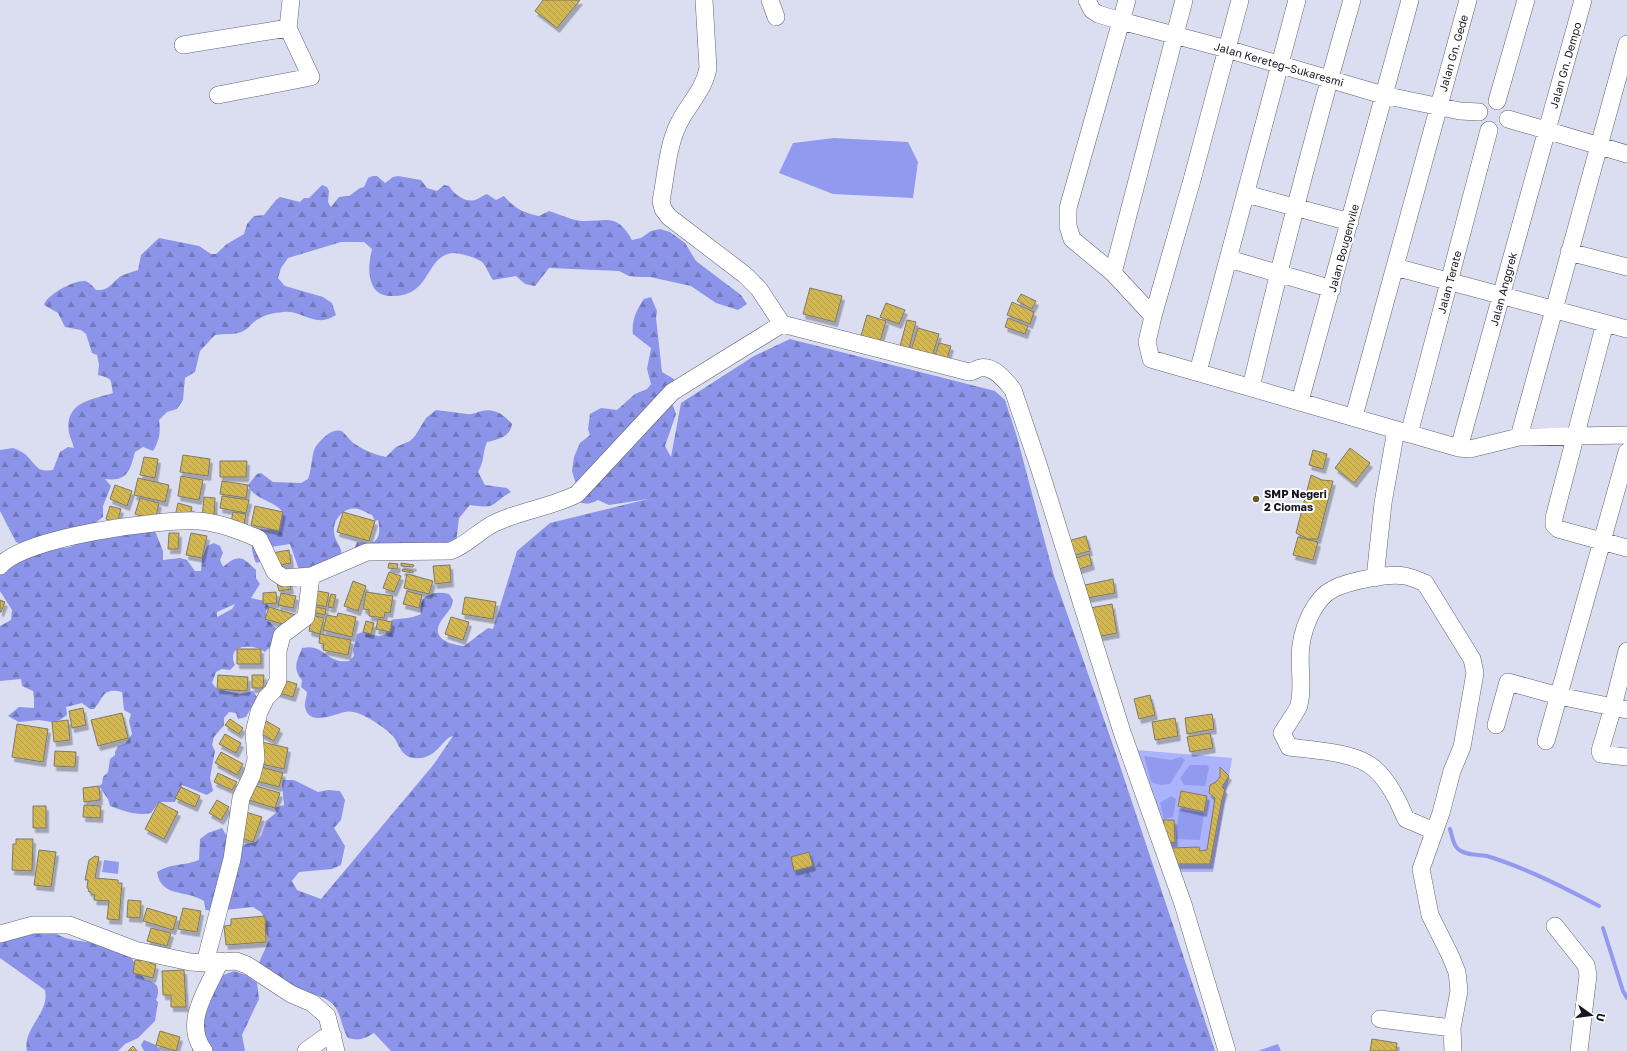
<svg xmlns="http://www.w3.org/2000/svg" width="1627" height="1051" font-family="'Golos Text',sans-serif">
	<style>
		.green { fill: #aab3fb }
		.forest { fill: url(#forest-firs); fill-rule: evenodd }
		.water { fill: #919aef }
		.lines { fill: none; stroke-linecap: round; stroke-linejoin: round }
		.stream { stroke: #919aef; stroke-width: 4 }
		.building { fill: url(#building-back-hatch); stroke: #7e7968; filter: url(#shadow) }
		.minor-casing { stroke: #616474; stroke-width: 18 }
		.minor { stroke: #fff; stroke-width: 17 }
		.poi-dot { fill: #6a5c29; stroke: #fff; stroke-width: 1.5 }
		.labels { text-anchor: middle; dominant-baseline: central; stroke-width: 4; stroke-linejoin: round; paint-order: stroke }
		.street-label { font-size: 11px; fill: #16171e; stroke: #fff }
		.poi-label { font-size: 11px; font-weight: bold; fill: #16171e; stroke: #fff; text-anchor: start }
	</style>
	<defs>
		<pattern id="forest-firs" width="22" height="20" patternUnits="userSpaceOnUse"><rect width="22" height="20" fill="#8b94e8"/><path d="M5 1l3.5 6h-7zM16 11l3.5 6h-7z" fill="#7178bb"/></pattern>
		<pattern id="building-back-hatch" width="6" height="6" patternUnits="userSpaceOnUse"><rect width="6" height="6" fill="#d3b752"/><path d="M-1 5l2 2M0 0l6 6M5-1l2 2" fill="none" stroke="#b49d47"/></pattern>
		<filter id="shadow"><feDropShadow dx="2.5" dy="4.5" stdDeviation="0" flood-color="#0004"/></filter>
	</defs>
	<rect width="100%" height="100%" fill="#dbdef1"/>
	<path class="green" d="M1136,750L1232,758L1213,872H1178Z"/>
	<path class="forest" d="M373,176H377L385,183L393,177L398,176L421,180L427,188L437,191L444,185L449,186C454,194 465,203 475,200C479,199 483,195 487,194L496,200L504,196C514,208 524,213 539,216L549,211C559,214 571,220 582,221C607,222 616,212 632,240L641,238L651,231L660,229L670,232L685,243L696,261L741,295L747,304L738,310L716,303L691,286L650,277H639L629,276L619,271L549,268L535,286L525,284L516,276L493,280C489,275 486,265 482,262C475,257 460,253 452,253C424,257 432,298 390,296C384,296 377,293 374,288C367,276 369,262 372,249L364,242H341L288,258L281,268L278,278L285,286L323,297L332,303L336,315C314,329 304,310 283,312C272,313 263,315 254,322C251,324 249,328 245,330C237,336 225,333 215,335L200,351L195,372L185,378L183,400L177,409L167,412L159,420C161,433 159,441 153,451L143,447L135,452C130,471 127,482 105,479L111,486L103,506V517L95,523L155,531L163,551V560L180,558L187,560L195,571H201L202,558L207,546L214,543L220,546L223,553L220,560L223,567C239,553 243,557 256,570V578L260,584L251,598L265,601L269,607L266,611V619L276,628L282,627L279,638L265,652C254,643 225,644 235,665L230,670L222,669L216,672L212,683L217,689L240,694L253,691L257,697L246,717L238,719L236,713L229,712L224,718V725L214,737L212,745L215,751L210,778L213,791L207,795L182,785L175,802H159L151,813C135,816 125,811 110,806L108,799L99,786L102,784L103,777L108,772L110,759L115,755V752L118,746L125,744L132,734L129,721L131,714L124,710L122,692C102,687 104,698 94,709H90L82,703L66,707L67,715L60,720L52,722L39,720L19,722L8,716L19,707L34,708V698L33,691L22,686L21,679L0,681V626L11,620L12,610L0,591V553L4,561L26,546L16,542L0,511V450L13,448C19,450 25,453 29,458C38,468 38,472 53,470L60,452L68,447L74,448C73,443 70,438 69,433C64,402 91,400 113,393C110,379 114,379 98,375L99,365L97,355L92,353L86,334L81,330L65,327L58,313L44,305C47,295 72,281 84,281C89,281 93,287 96,290C111,291 112,281 123,275C128,273 133,272 138,270L141,255L159,238L199,246L211,254H216L227,244L244,234L247,224L254,216L264,215L276,200L280,197L300,202L304,198H309L322,185L327,187L329,191L328,202L331,207L339,197L349,196L360,188L364,187L368,178ZM77,538L74,546L65,548L59,545ZM235,604L232,609L217,617V612Z
		M651,297L657,311L656,318L662,372L674,379L677,386L671,400L676,414L665,446L671,457L681,403L754,356L790,339L995,391L1005,400L1017,437L1054,576L1115,751L1215,1051H391L374,1033C365,1039 358,1041 348,1038C342,1029 342,1019 337,1010C329,995 313,996 300,990C286,984 272,977 258,970C259,958 266,950 269,939L265,931L266,921L261,912L253,907L215,911L206,910V912L204,901C185,889 161,898 157,872C170,863 185,866 199,860L200,839L208,833L222,828L231,843L241,845L256,842L261,836L266,821L277,812L274,808L284,805L282,785L283,780H294L318,792L328,790L340,791L345,800L341,820L334,828L345,846L341,865L332,869L299,872L292,881L297,890L321,899L434,764L453,736C442,738 437,761 413,758C401,756 399,744 393,736C385,728 370,718 360,714C356,712 349,711 345,712C334,714 309,727 305,707C304,703 307,697 307,692L301,687L302,680C292,668 297,661 302,648C320,644 323,655 336,660C340,662 345,661 349,661L354,656L353,650L357,634L363,632L378,636L385,635L392,622L391,620C401,618 412,619 421,614C417,596 432,590 449,594L453,600C452,608 449,610 444,617C428,636 446,644 464,646L488,628L493,629L517,551L550,523L648,499L609,505L598,500C587,506 582,504 572,498L576,484L572,471L574,457L580,443L590,435L588,429L590,414L601,408L617,410L635,394L647,389L651,384L647,369L651,348L633,334C631,321 637,309 644,299Z
		M436,410C447,411 457,413 467,414C473,415 477,412 482,411C495,408 504,415 512,424C510,437 499,439 487,442C482,454 485,460 478,472L485,485L507,488L511,492C489,505 498,509 470,505L459,518L456,543L377,556L364,563L356,561L352,555L357,542C361,542 366,543 370,543C381,541 380,528 378,520L375,521L372,515C368,514 363,510 358,509C345,506 333,519 334,531C334,546 350,549 335,565L299,570L290,544L271,547L268,560L256,563C251,550 248,538 261,529C272,532 282,524 283,512C273,500 254,500 248,485L257,474L261,473L273,482L301,483L308,479C312,469 311,457 315,448C320,440 333,426 343,432C346,435 349,439 352,442C361,449 375,455 386,457L396,447L410,441L415,436L426,418Z
		M45,926C61,939 71,940 89,942C102,943 116,950 129,954L145,980C157,981 161,989 156,1000L158,1002L155,1021L138,1038L125,1044L118,1051H27C22,1028 50,1014 45,990L0,958V932Z
		M234,971L246,975L257,983L259,999L242,1035L245,1051H192L195,1013L221,976Z
		M144,1040L156,1045L160,1051H144L141,1045Z"/>
	<path class="water" d="M834,138L908,142L918,162L913,198L833,194L779,173L793,143Z
		M1144,756L1171,760L1181,757L1185,760L1170,784L1160,785L1151,782Z
		M1190,765H1207L1209,768L1205,786L1184,785L1180,778Z
		M1171,796L1176,799L1173,817L1164,819L1160,803Z
		M1179,809L1204,813L1200,840L1176,839Z
		M104,860L119,862L118,874L102,872Z
		M1278,1044L1281,1051H1258Z"/>
	<g class="lines">
		<path class="stream" d="M1450,829C1452,835 1453,845 1458,849C1466,856 1478,854 1487,856C1526,868 1563,887 1599,906
			M1603,928L1623,991L1627,998"/>
	</g>
	<path class="building" d="M543,0H580L557,28L535,11Z
		M810,288L842,296L835,322L803,314Z
		M1021,294L1036,301L1032,309L1017,301Z
		M1012,302L1034,312L1030,324L1007,315Z
		M886,303L905,310L899,324L880,317Z
		M867,315L886,321L879,345L860,339Z
		M1008,318L1028,326L1025,334L1005,327Z
		M907,320L916,322L908,352L899,350Z
		M918,328L939,334L932,357L911,350Z
		M939,343L951,346L946,362L934,359Z
		M1350,448L1370,463L1354,483L1335,468Z
		M1313,450L1327,454L1323,469L1309,465Z
		M183,455L210,459L208,476L180,472Z
		M144,457L158,459L155,478L140,475Z
		M220,461H247L246,477H220Z
		M1311,475L1322,480L1333,481L1318,539H1308L1296,533Z
		M181,476L203,480L199,500L178,496Z
		M138,478L169,485L165,502L134,495Z
		M222,481L248,485L246,498L220,494Z
		M115,485L132,491L127,506L110,499Z
		M222,496L249,500L246,513L220,508Z
		M204,497L215,498L214,519L202,518Z
		M140,498L159,503L155,520L135,514Z
		M178,503L192,507L189,519L175,516Z
		M110,506L121,509L117,523L106,519Z
		M255,506L283,512L279,531L251,525Z
		M233,512L246,514L243,531L230,528Z
		M343,512L375,521L369,541L337,532Z
		M169,533H179L178,549H168Z
		M191,533L207,536L202,558L186,555Z
		M1086,536L1090,551L1068,557L1064,542Z
		M1298,537L1318,542L1313,560L1293,555Z
		M289,550L291,563L274,566L272,553Z
		M1089,554L1092,565L1073,571L1070,560Z
		M389,563L398,564L397,569L388,568Z
		M401,563L414,565L413,567L401,566Z
		M450,565L451,582L435,584L433,566Z
		M403,569L413,571V573L402,571Z
		M389,572L401,576L394,592L383,588Z
		M407,574L433,581L429,594L404,588Z
		M1113,579L1115,593L1087,598L1085,585Z
		M289,580L291,589L279,591L277,583Z
		M353,581L366,586L358,611L344,606Z
		M312,590L329,593L326,607L309,603Z
		M407,591L422,595L419,608L403,604Z
		M276,592L277,603L263,604V593Z
		M366,592L393,596L390,613L385,612L384,618L369,616V610L363,609Z
		M281,593L296,596L293,608L278,605Z
		M331,594L336,595L333,608L328,607Z
		M465,597L496,602L493,619L462,614Z
		M0,600L5,602L1,612H0Z
		M1112,604L1117,633L1096,637L1090,608Z
		M312,606L326,609L325,615L311,612Z
		M269,607L296,615L293,627L265,619Z
		M338,613L356,617L352,637L323,630L327,615L337,617Z
		M312,615L324,618L320,634L309,631Z
		M451,617L469,622L463,640L445,634Z
		M378,619L392,622L390,632L376,629Z
		M366,621L374,623L371,634L363,632Z
		M320,634L351,640L348,655L323,650L324,644L319,643Z
		M237,649H261V664H237Z
		M218,675L248,677L247,691L217,689Z
		M252,675H264L263,688H252Z
		M280,679L297,684L293,697L276,692Z
		M1150,695L1155,715L1139,719L1134,699Z
		M83,708L86,725L72,728L69,711Z
		M122,713L128,738L98,746L91,720Z
		M1212,714L1214,729L1187,734L1185,718Z
		M1175,718L1178,736L1155,740L1152,722Z
		M230,719L243,728L239,734L225,725Z
		M263,719L280,729L274,741L256,731Z
		M68,720L70,740L54,742L52,722Z
		M17,724L48,729L43,762L12,757Z
		M1210,733L1213,748L1190,752L1187,737Z
		M225,734L241,743L236,753L219,744Z
		M262,742L288,748L284,769L257,763Z
		M55,751L76,752L75,767L54,766Z
		M221,752L243,764L237,775L215,763Z
		M258,766L283,773L279,787L253,780Z
		M1220,767L1229,776L1222,787L1225,790L1222,799L1210,864H1176L1171,848L1199,847L1200,851L1207,850L1215,798L1209,793L1210,785L1216,782L1220,777Z
		M218,773L237,782L232,790L214,782Z
		M249,784L280,793L275,808L245,799Z
		M99,786L100,800L84,802L83,788Z
		M181,787L200,796L195,807L175,798Z
		M1181,791L1207,796L1204,812L1178,806Z
		M217,800L229,807L221,820L209,813Z
		M159,802L178,812L164,839L145,829Z
		M84,805L101,806L100,818L83,817Z
		M33,806H46V828H33Z
		M246,812L262,817L253,842L238,837Z
		M1163,820H1174L1175,842L1168,843Z
		M16,839H33L32,871L12,870L13,844H16Z
		M39,850L56,852L51,887L34,885Z
		M809,852L813,866L794,871L791,857Z
		M95,856L99,857L95,878L118,880V883H122L119,920L107,919L109,901L94,900L95,895L91,894V892L88,891L89,889L87,888L88,880H85L89,860Z
		M128,900L141,901L140,918L127,917Z
		M147,908L177,917L173,930L143,921Z
		M183,908L201,911L197,932L178,929Z
		M265,916L266,942L226,945L224,926L231,925V919Z
		M151,928L171,933L167,946L147,941Z
		M141,958L150,960V963L156,965L153,978L133,973L135,960L141,961Z
		M184,970L186,1007H171V995H163L162,971Z
		M160,1031L180,1037L176,1051L156,1045Z
		M1372,1039L1397,1043L1396,1051H1370Z
		M133,1046L137,1051H128Z"/>
	<g class="lines">
		<defs>
			<path id="minor" d="M704,0L708,68C704,91 687,105 678,125C667,148 666,177 661,201L663,209L669,217L745,275L759,289L782,324
				M770,0L776,17
				M1087,0L1092,10L1098,14L1121,21L1227,49L1383,95L1460,111L1479,112
				M1127,0L1068,208V226L1072,239L1113,273L1153,316
				M1240,0L1192,180L1153,316L1147,342L1151,359L1459,448L1470,449L1519,437L1627,435
				M183,45L288,28
				M218,95L311,77L288,28L291,0
				M1497,101L1526,0
				M1508,119L1627,154
				M1246,194L1350,222
				M1569,252L1627,267
				M1229,259L1332,289
				M1395,267L1627,329
				M1113,273L1184,0
				M1605,323L1554,518V525L1558,529L1627,548
				M1198,372L1297,0
				M1251,387C1282,257 1315,128 1352,0
				M1300,401L1410,0
				M1354,416L1468,0
				M1409,434L1489,130
				M1519,437L1627,44
				M1459,448L1583,0
				M0,566C24,537 159,519 198,521C218,522 241,531 259,539L275,572L284,578L311,576L367,552L450,551C468,545 480,529 497,522C523,510 552,507 577,494L672,392L782,324L969,372C973,372 976,369 980,368C994,365 1006,381 1013,390L1039,467L1122,732L1183,904L1227,1051
				M1375,578L1383,503L1396,430
				M1627,651L1613,707L1600,751L1601,754L1627,757
				M1496,725L1508,682L1559,696L1627,710
				M1546,741L1627,452
				M1434,831L1406,819C1398,801 1390,783 1375,769C1357,752 1313,750 1289,747L1282,733C1286,726 1298,710 1299,705C1304,685 1298,665 1301,645C1304,625 1315,598 1333,589C1349,581 1388,573 1405,576C1411,577 1418,580 1425,583L1472,659L1475,673L1462,747L1452,771L1441,813L1421,869L1430,915L1450,955L1457,972L1459,991L1452,1028L1453,1051
				M1555,926L1586,965L1588,975L1579,1051
				M0,934L33,925H69L135,950L190,962L205,963L236,961L247,965L291,994L312,1003L327,1016L336,1051
				M205,963L232,859L241,798L252,775L256,759L254,733L259,712L266,698L273,691L278,680V651L282,635L306,617L311,576
				M1380,1019L1452,1028
				M204,1051C182,1022 208,989 220,961
				M306,1051L324,1038L333,1036"/>
		</defs>
		<use href="#minor" class="minor-casing"/>
		<use href="#minor" class="minor"/>
	</g>
	<circle class="poi-dot" cx="1256" cy="499" r="4"/>
	<g class="labels">
		<g class="street-label">
			<text transform="translate(1453 53) rotate(-74)">Jalan Gn. Gede</text>
			<text transform="translate(1279 64) rotate(16)">Jalan Kereteg–Sukaresmi</text>
			<text transform="translate(1565 65) rotate(-74)">Jalan Gn. Dempo</text>
			<text transform="translate(1343 248) rotate(-75)">Jalan Bougenvile</text>
			<text transform="translate(1449 282) rotate(-75)">Jalan Terate</text>
			<text transform="translate(1503 289) rotate(-75)">Jalan Anggrek</text>
		</g>
		<g class="poi-label">
			<text x="1264" y="493">SMP Negeri<tspan x="1264" dy="13">2 Ciomas</tspan></text>
		</g>
	</g>
	<g transform="translate(1591 1015) rotate(104)" stroke="#ffffff" stroke-width="3" paint-order="stroke">
	<path d="M0-3L7 15L0 10L-7 15Z" fill="#16171e"/>
	<text y="-6" font-size="11" font-weight="bold" text-anchor="middle" fill="#16171e">U</text>
	</g>
</svg>
